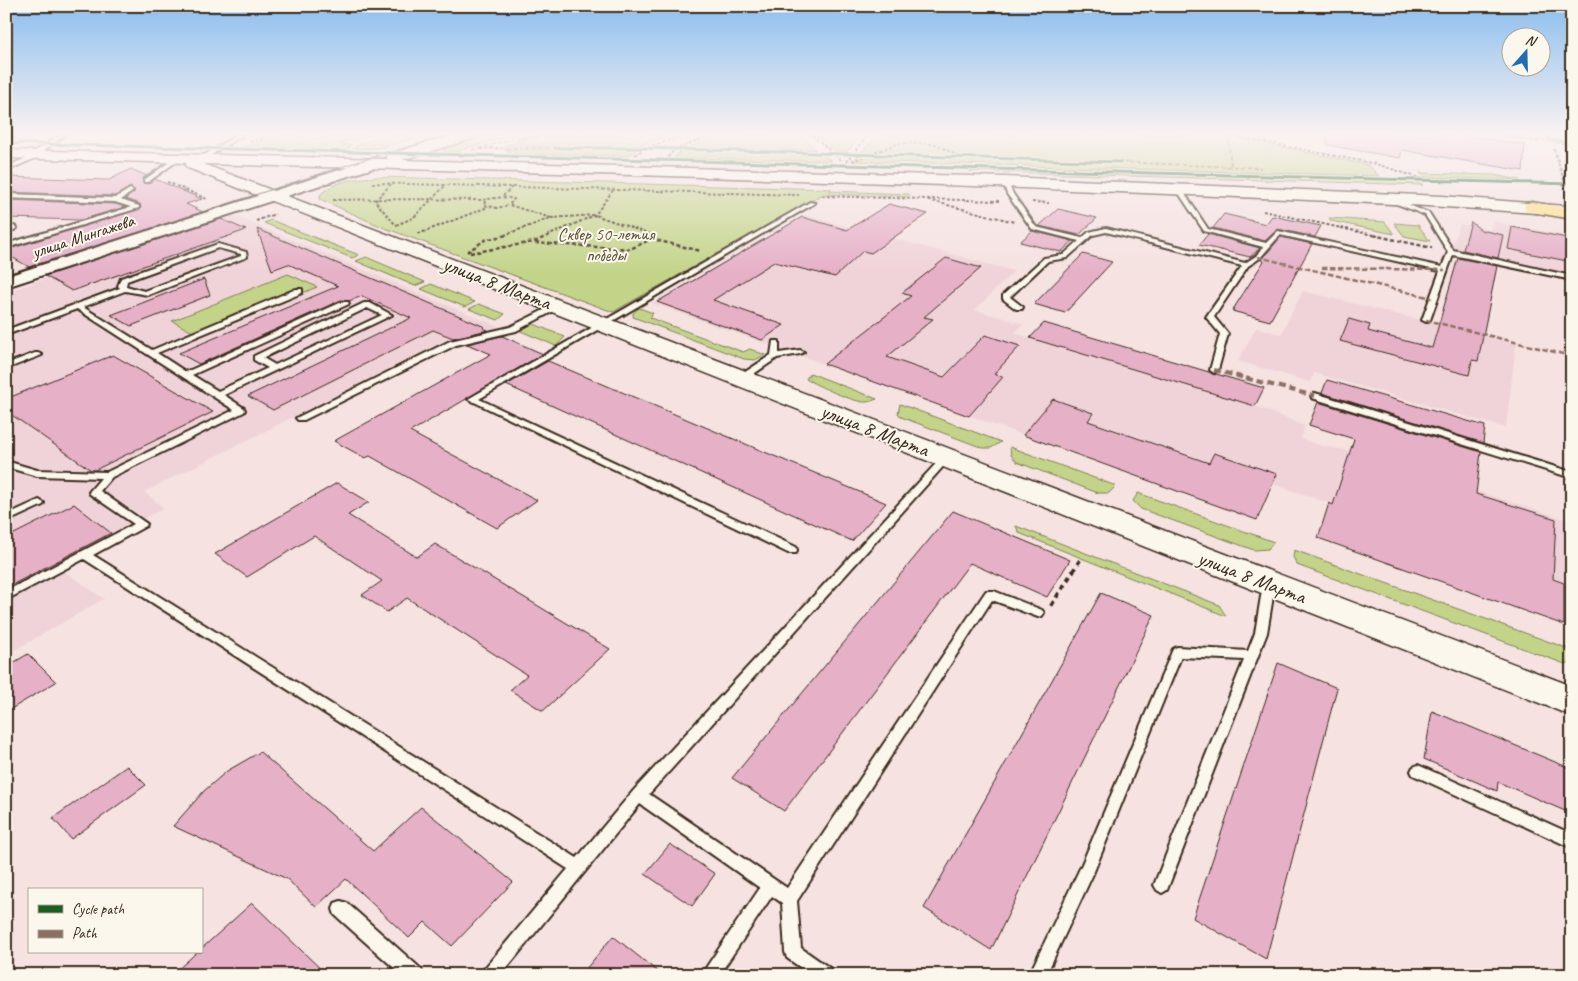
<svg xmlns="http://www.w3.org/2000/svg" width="1578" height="981" font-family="Caveat,sans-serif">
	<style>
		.built { fill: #f0d3d9 }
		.green { fill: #c3d489; stroke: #7f7f54 }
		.building { fill: #e6b0c7; stroke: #3b2a1e }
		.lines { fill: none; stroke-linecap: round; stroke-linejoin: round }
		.service-casing { stroke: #3b2a1e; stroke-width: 4 }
		.tertiary-casing { stroke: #3b2a1e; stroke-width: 4 }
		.secondary-casing { stroke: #3b2a1e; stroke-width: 3 }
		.primary-casing { stroke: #3b2a1e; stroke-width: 3 }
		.path-far2 { stroke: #3b2a1e; stroke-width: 2; stroke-dasharray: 3 2; stroke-linecap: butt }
		.path-far1 { stroke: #3b2a1e; stroke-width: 2.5; stroke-dasharray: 4 2.5; stroke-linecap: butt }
		.path { stroke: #3b2a1e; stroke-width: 4; stroke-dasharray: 5.5 4.5; stroke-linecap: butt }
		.service { fill: #fbf7ec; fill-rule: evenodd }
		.tertiary { fill: #fbf7ec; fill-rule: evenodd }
		.secondary { fill: #fbf7ec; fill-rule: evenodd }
		.primary { fill: #fedf80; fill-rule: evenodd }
		.tram { stroke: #3b2a1e; stroke-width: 1 }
		.quiet-far2 { stroke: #8d6e63; stroke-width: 2; stroke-dasharray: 4.5 2; stroke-linecap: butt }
		.quiet-far1 { stroke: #8d6e63; stroke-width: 2.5; stroke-dasharray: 5.5 2.5; stroke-linecap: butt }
		.quiet { stroke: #8d6e63; stroke-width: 4; stroke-dasharray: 7 4; stroke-linecap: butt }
		.cycleway-casing { stroke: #fbf7ec; stroke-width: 5 }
		.cycleway { stroke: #1b5e20; stroke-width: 3 }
		.labels { text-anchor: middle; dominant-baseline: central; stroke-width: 4; stroke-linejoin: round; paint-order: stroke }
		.far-park-label { font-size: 18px; fill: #5d5439; stroke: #fbf7ec }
		.far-street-label { font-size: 18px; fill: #3b2a1e; stroke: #fbf7ec }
		.street-label { font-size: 21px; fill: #3b2a1e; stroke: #fbf7ec }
	</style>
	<rect width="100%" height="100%" fill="#f5e2e1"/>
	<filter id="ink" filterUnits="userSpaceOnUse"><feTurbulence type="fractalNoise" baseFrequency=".02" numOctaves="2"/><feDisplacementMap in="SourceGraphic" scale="10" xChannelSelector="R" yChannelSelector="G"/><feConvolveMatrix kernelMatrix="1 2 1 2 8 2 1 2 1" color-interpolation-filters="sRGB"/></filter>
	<g filter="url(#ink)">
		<path class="built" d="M26,135H158L152,139L88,137L79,142L17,140Z
			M236,135H394L358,145L230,141Z
			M233,215L509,331L476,350L449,339L144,492L164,508L6,591V292Z
			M806,215L1014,271L975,310L1023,324L1015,333L1255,406L1305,426L1301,439L1322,446L1345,450L1572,521V585L1273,484L1277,474L1206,468L1190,456L1103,426L1099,431L1084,425L1093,413L1053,399L1023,435L652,303Z
			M1493,221L1572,237V275L1451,249L1460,224L1490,230Z
			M1303,291L1516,344L1506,428L1314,373L1310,382L1238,361L1256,328L1281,334Z
			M64,571L104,599L6,655V602Z"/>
		<path class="green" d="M287,135L316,138L370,135L337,144L352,145L345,150L243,147Z
			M391,135H409L415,138L378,148L352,149L362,143Z
			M486,135H511L455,152H445L444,150L450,146Z
			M537,135H670L633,147L504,146Z
			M722,135H801L816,150L687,148Z
			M817,135H860L848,151H835Z
			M878,135H1224L1368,165L1379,176L853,161Z
			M504,149H633L635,151L627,156L515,154Z
			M681,151L821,154L832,161L674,158Z
			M969,171L1417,181L1423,185Z
			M1420,173L1494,175L1520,180L1425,177Z
			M377,177L832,189L829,191L909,194V197L823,194L613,312L382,227L320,199V195C335,180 358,178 377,177Z
			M1329,218L1385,222L1394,234L1331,221Z
			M271,220L359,255L352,258L264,223Z
			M1394,223L1418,225L1430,241L1404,236Z
			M366,257L425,282L415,286L356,261Z
			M288,274L317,287L200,336L172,321Z
			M431,284L475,302L465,307L421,289Z
			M479,304L505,314L498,320L469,309Z
			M639,308L653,313L650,318L743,352L750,349L765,355L755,360L744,359L633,317V313Z
			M529,322L565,337L556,346L516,329Z
			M810,373L877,399C874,400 869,402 866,402C855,403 816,385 806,379Z
			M900,404L1001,442L991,448H983L901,417L898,413Z
			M1010,447L1116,486L1109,493H1098L1017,462L1011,455Z
			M1138,493L1274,542L1268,549L1254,550L1141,509L1133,501Z
			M1016,526L1219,605L1226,616L1019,533Z
			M1294,550L1572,650V662L1565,664L1297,565L1293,557Z"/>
		<path class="building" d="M1328,135H1464L1525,145L1523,171L1402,150L1400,158L1327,145Z
			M131,169L147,176L143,178V183L149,184L155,179L202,199L186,204L203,212L29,267L6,254V250L141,208L140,204L125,199L134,192L131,187L115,196L6,192V177L109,180Z
			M6,200L115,204L125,207L81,220L6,218Z
			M889,204L928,214L871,253L863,251L835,277L774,262L713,300L784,325L762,340L657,302L802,217L847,230Z
			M1058,209L1097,218L1079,235L1039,226Z
			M1224,214L1266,224L1272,216L1321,226L1315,237L1278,229L1265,241L1213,228Z
			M221,219L246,230L72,291L45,276Z
			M1471,222L1481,230L1503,235L1498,258L1463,250Z
			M1512,227L1572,239V262L1508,249Z
			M257,229L485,327L483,328L488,330L453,338L433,330L273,410L248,396L411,318L362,296L349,301L341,300L199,364L179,353L338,286L288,264L272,270Z
			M1032,231L1073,241L1061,252L1020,242Z
			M1208,234L1260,248L1250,257L1199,245Z
			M1281,237L1312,244L1270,321L1232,311L1264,261L1261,260Z
			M1083,254L1112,262L1065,313L1034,304Z
			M946,258L981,268L924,317L933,319L887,357L944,377L985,335L1020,346L994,374L1003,377L969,416L824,364L911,296L902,293Z
			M1458,258L1497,266L1478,361L1472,360L1469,375L1340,341L1349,319L1370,325L1368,331L1432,348Z
			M204,279L210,295L131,326L111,315Z
			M1044,323L1209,372L1214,375L1216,374L1264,388L1255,406L1030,338Z
			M502,336L543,354L410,432L537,500L497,528L370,456L365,458L334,441L491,354L467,344Z
			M113,355L213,412L95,470H91L6,411V399Z
			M548,361L886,503L852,541L506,385Z
			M1327,380L1485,426L1483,443L1322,393Z
			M1053,399L1093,413L1088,421L1209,463L1214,453L1277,474L1257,520L1023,435Z
			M1318,402L1481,452L1476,494L1556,519L1553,579L1564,583V625L1318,538L1329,503L1333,505L1354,439L1309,425Z
			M337,483L369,502L348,515L417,557L435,544L610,649L543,711L510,690L527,675L407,598L387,612L362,595L382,581L314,536L247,577L215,554Z
			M74,504L111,533L6,588V538Z
			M953,511L1070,560L1047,597L970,563L784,811L732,778Z
			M1101,593L1154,615L991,950L924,908Z
			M28,654L56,682L6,712V667Z
			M1278,663L1337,688L1266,959L1193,918Z
			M1432,711L1572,769V814L1498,782L1497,791L1424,759Z
			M260,752L373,851L421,807L513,882L452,946L425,922L409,938L346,879L316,907L287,879L173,826L204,791L227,771Z
			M127,766L146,785L71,839L53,818Z
			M670,844L715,874L692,906L645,874Z
			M252,903L327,975H172L197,952H201V949Z
			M613,936L662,975H581Z"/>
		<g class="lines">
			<defs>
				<path id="service" d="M14,135V136L6,139V136Z
					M59,135H65L39,154L40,156L6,171V167L33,155V153Z
					M237,135H243L203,160L198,159Z
					M175,158L180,159L148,182H144V180Z
					M1003,181H1007L1013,194L1036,227L1082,238L1089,232L1106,228L1245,263L1256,256L1263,247L1204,231L1176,189L1179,187L1181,188L1208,229L1266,243L1278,231L1442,267L1448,252L1425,215L1392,202L1391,201L1394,199L1429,213L1453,250L1572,276V280L1453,255L1430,320L1426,322L1422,320L1440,271L1280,235L1260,258L1248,266L1214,317L1228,334L1218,370L1214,373L1210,370L1220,334L1206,317L1242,266L1106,232L1093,235L1067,258L1048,261L1010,297L1023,307L1022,309H1016L1003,299V295L1044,258L1063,255L1079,241L1032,229L1007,194Z
					M130,189L133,191L132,192L121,200L139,206V208L6,248V244L131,207L115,202L6,198V194L115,198Z
					M810,202L815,203L479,399L796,547L797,550L796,553H788L468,399Z
					M6,226H14L17,228L14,230H6Z
					M218,244L246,252L247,257L148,295L125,291L83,307L152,350L296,289H302V293L157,353L186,372L342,302H348L349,304L192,375L218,391L268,368L254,360V356L364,303H370L392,315L224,395L244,408L245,410L244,412L112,477L100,491L147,524L146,526L93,555L577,858L634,790L943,456H949L951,458L949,460L649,794L787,888L986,591H994L1042,610L1044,613L1042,616L1038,617L992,600L797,901L801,948L831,969L833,975H811L787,958L785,952L782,903L772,896L719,975H701L760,888L640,804L501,975H482L484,969L568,869L84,559L6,600V591L134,524L90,494L89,492L101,478L37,476L6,467V461L37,470L107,472L234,410L77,309L6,335V330L120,288L118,286L121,278ZM218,248L241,254V256L144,291L126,286L127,281ZM367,308L382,315L275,365L263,358Z
					M554,305H560L561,307L516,331L456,345L304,420H298L296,418L450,341L510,327Z
					M773,341H779V353L800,350L804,352L800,354L777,358L745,380H739V376L771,355Z
					M35,353H38L42,355L6,369V364Z
					M1315,393L1572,472V478L1312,398L1311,396Z
					M39,500L44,503L43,505L6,522V515Z
					M1269,580L1273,581L1275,584L1267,633L1167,890L1162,893L1157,890L1154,885L1244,660L1181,657L1093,874L1046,975H1029L1082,864L1173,649L1177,647L1248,651L1255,633L1263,584L1265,581Z
					M1418,765L1572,834V848L1413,775L1411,771L1413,767Z
					M341,901L347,903L421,969L423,975H402L335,915L333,909L335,903Z"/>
				<path id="tertiary" d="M1548,135H1572V142L1549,138Z
					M371,160L376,161L378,164L376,167L6,287V276Z"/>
				<path id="secondary" d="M453,135H477L475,138L402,160L1005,177L1442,196L1566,206L1569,210L1566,214L1560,215C1422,204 1283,199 1144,193C831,179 517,172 203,164L1572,686V716L188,168L185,165L187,163L6,158V150L388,159L386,157L389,154Z"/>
				<path id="primary" d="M1532,202L1572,209V219L1526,211L1524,207L1526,203Z"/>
			</defs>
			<use href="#service" class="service-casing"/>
			<use href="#tertiary" class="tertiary-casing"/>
			<use href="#secondary" class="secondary-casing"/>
			<use href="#primary" class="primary-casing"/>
			<path class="path-far2" d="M812,135L842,161
				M1230,135L1376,164L1423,179
				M1501,135L1539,142
				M516,138L559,135
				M250,142L279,135
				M480,149L499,148
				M1554,149L1565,183L1572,187
				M635,155L645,148L685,135
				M668,157L675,149L714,135
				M852,161L900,143L936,144L960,157
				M846,162L868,135
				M167,182L207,199
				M372,183L799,195
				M391,184L375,201L395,224
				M503,196L512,187
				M822,196L999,201
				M333,200C381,199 428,199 476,200C491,200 500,195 514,199L509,205L551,218L502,236
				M928,200L1014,222
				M485,201L484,205L497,208L509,205
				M1032,202L1049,203
				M1263,211L1378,236
				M551,218L595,215L655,236
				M256,221L275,214
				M396,225L413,218L445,186
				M418,234L488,207
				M547,236L595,215L614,189"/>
			<path class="path-far1" d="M652,235L655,236
				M1373,235L1432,248
				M651,239L701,251
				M535,243L630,249L656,237
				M467,252L485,240L507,235
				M470,253L534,242L550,235"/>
			<path class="path" d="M1051,606L1080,560"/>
			<use href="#service" class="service"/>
			<use href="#tertiary" class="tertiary"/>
			<use href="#secondary" class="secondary"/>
			<use href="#primary" class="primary"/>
			<path class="tram" d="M1509,135L1572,145
				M6,276L350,164L448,135"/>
			<path class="quiet-far2" d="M1228,135L1231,166
				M499,148H559
				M472,150L527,135
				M1116,162L1261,168"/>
			<path class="quiet-far1" d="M1258,257L1432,298
				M1322,268L1445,270
				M1426,320L1567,355L1572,362"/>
			<path class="quiet" d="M1214,370L1315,396"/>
			<defs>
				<path id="cycleway" d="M6,143L1572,184
					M554,148H645L1121,162"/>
			</defs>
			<use href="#cycleway" class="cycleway-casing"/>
			<use href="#cycleway" class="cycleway"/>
		</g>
	</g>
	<linearGradient id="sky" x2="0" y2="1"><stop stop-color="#8bbeef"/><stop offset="0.49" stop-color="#faf2f2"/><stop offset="1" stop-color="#faf2f2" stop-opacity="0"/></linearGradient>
	<rect width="1578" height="273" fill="url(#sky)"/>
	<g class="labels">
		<g class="far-park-label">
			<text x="606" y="234">Сквер 50-летия<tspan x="606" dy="21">победы</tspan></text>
		</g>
		<g class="far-street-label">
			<text transform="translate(83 236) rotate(-18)">улица Мингажева</text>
		</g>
		<g class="street-label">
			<text transform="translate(497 283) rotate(21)">улица 8 Марта</text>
			<text transform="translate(875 430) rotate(21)">улица 8 Марта</text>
			<text transform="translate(1252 577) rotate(21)">улица 8 Марта</text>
		</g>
	</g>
	<rect width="1578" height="981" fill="none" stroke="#fbf7ec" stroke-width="25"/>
	<rect x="12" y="12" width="1553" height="956" fill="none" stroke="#3b2a1e" stroke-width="2" filter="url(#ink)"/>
	<rect x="28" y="888" width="175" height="65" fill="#fbf7ec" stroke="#aea59a"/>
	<rect x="38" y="905" width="25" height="8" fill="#1b5e20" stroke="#aea59a"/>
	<text x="72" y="914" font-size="15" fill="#3b2a1e">Cycle path</text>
	<rect x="38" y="930" width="25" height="8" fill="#8d6e63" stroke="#aea59a"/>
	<text x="72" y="938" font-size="15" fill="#3b2a1e">Path</text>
	<g transform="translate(1526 52) rotate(20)"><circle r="24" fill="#fbf7ec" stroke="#aea59a"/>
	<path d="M0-4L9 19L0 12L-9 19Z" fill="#1f6fb2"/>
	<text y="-8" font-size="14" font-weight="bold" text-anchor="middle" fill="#3b2a1e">N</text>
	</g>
</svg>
